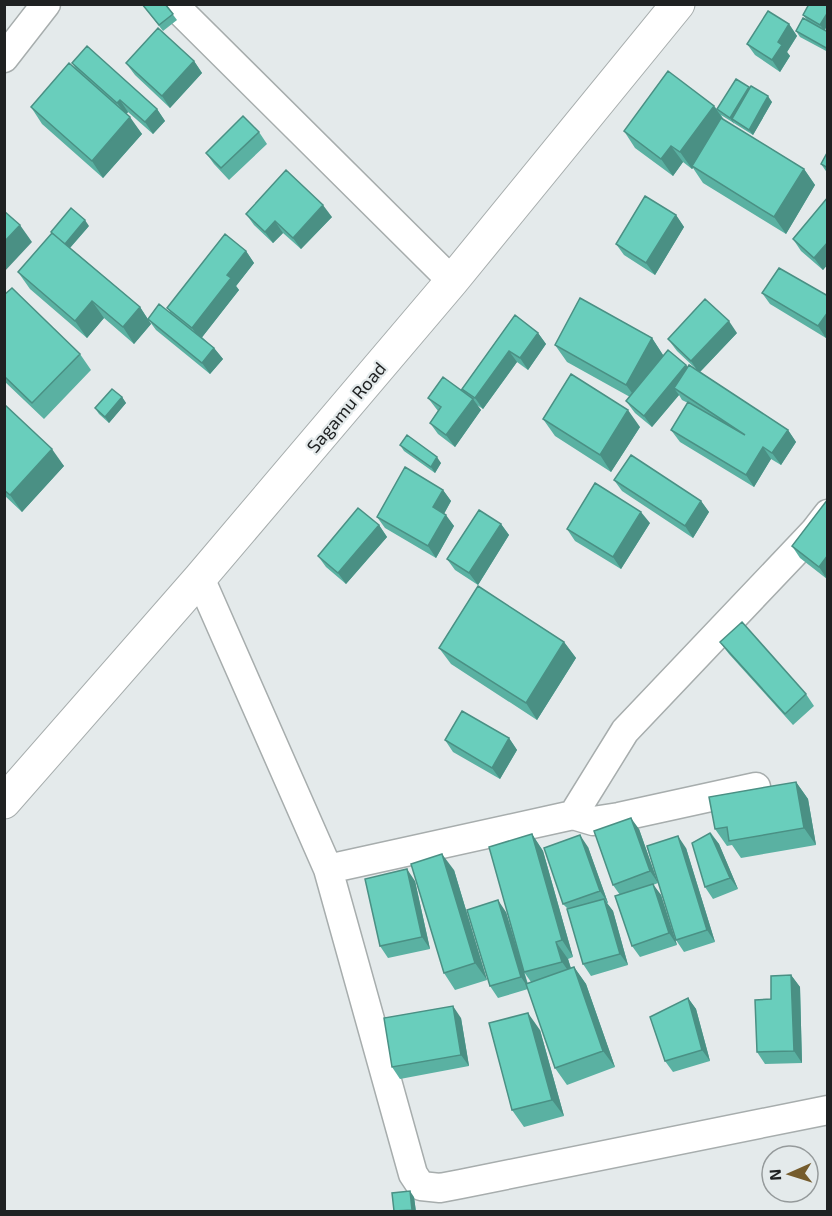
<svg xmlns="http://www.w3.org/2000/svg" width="832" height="1216" font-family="'Exo 2',sans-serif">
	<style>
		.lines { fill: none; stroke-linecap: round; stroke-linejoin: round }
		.street-casing { stroke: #a7adad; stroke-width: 31 }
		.highway-casing { stroke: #a7adad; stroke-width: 35 }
		.street { stroke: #fff; stroke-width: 28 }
		.highway { stroke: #fff; stroke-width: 33 }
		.wall { fill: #5ab1a2 }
		.shaded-wall { fill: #4a9084 }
		.building { fill: #69cebc; stroke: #4a9084; stroke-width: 1.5 }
		.labels { text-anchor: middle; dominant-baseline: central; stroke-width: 4.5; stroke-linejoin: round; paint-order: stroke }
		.street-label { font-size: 18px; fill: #1f2122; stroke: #e4eaeb }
	</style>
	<rect width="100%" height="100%" fill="#e4eaeb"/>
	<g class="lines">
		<defs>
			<path id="street" d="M173,4L452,281
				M4,58L46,4
				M200,578L328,869L413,1174L421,1186L440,1188L461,1184L828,1110
				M573,815L593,821L619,817L756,787
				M328,869L573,815L625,731L814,532L828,514"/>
			<path id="highway" d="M4,802L200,578L452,281L678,4"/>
		</defs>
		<use href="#street" class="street-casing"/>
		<use href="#highway" class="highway-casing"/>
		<use href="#street" class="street"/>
		<use href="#highway" class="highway"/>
	</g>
	<path class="wall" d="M142,4H165L177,20L163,31Z
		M828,4V25L825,30L828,32V52L800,37L796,31L807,20L803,15Z
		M789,24L797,36L787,52L790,56L780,72L755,55L747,44Z
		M194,61L202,73L170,108L135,75L126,63Z
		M72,63L157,109L165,121L153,134L128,112L126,114L142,134L103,178L42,124L31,107L78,72Z
		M749,87L772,102L753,135L721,115L724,120L804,169L815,185L786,234L703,183L693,168L692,169L683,162L673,176L635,148L624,131L714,106L717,109Z
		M259,132L267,144L229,180L214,164L206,153Z
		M821,164L828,168V174Z
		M828,197V264L823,270L801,251L793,239Z
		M246,214L332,217L301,249L283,233L273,243L254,225Z
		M676,215L684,227L655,275L624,255L616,244Z
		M89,226L70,248L140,307L151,324L134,344L104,318L87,338L30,289L18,272Z
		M246,251L254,263L236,286L239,290L202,337L214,348L223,359L210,374L156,330L148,319L170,312L167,308Z
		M762,293L828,296V336L826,338L770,304Z
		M4,295L80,354L91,370L44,419L4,381Z
		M515,315L538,333L546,344L528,370L517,362L483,409L477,405L481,410L455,447L438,434L430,423L438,411L428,398L465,394L462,389Z
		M737,333L700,372L788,430L796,442L781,465L771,459L754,487L680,442L671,430L688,403L682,400L679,395L652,427L635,413L626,401L630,397L567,362L555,345L652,338L663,355L686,365L688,368L696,369L677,351L668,339Z
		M122,397L126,403L109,423L99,414L95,408Z
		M4,404L64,466L22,512L4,495Z
		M543,419L640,427L611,472L555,436Z
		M400,445L441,463L435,473L404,451Z
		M614,480L701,501L709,512L693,538L622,491Z
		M443,490L451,501L444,514L454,526L436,558L385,528L377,517Z
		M828,499V578L827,579L800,558L792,546Z
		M650,523L621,569L575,541L567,529Z
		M501,524L509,535L478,585L455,570L447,559Z
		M379,525L387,537L346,584L326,567L318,556Z
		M564,642L576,658L537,720L451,664L439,648Z
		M720,642L806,694L814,706L793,725L729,654Z
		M509,738L517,750L500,779L453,752L445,740Z
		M796,782L808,799L816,845L741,858L732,845L727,846L715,829Z
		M639,829L658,883L653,885L661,895L677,945L640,957L632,946L620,895L613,885Z
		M711,833L719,844L738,889L713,899L705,887Z
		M532,834L543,851L573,957L568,959L571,968L574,967L586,984L615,1067L567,1085L555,1068L528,989L498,998L490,986L506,912L528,984L531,982L524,972Z
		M588,847L608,903H607L613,911L628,965L591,976L583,964L568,909L563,904Z
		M686,848L715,942L684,952L676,940Z
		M454,870L487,980L455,990L444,973Z
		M415,881L430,949L388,958L380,946Z
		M791,975L800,987L802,1063L765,1064L757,1052Z
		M688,998L696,1009L710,1061L673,1072L665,1061Z
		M461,1018L469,1066L400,1079L392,1067Z
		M540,1030L564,1116L524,1127L512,1110Z
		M414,1197L416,1212L394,1211Z"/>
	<path class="shaded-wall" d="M828,12V25L824,30L820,25Z
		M789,24L797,36L787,52L790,56L780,72L772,60L778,42Z
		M194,61L202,73L170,108L162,96Z
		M749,87L753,93L732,119L734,124L730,118Z
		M768,96L772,102L753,135L749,130Z
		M120,100L128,112L126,115L117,103Z
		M714,106L726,123L692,166L693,168L692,169L680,152Z
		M157,109L165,121L153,134L145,122Z
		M130,117L142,134L103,178L92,161Z
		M671,146L683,162L673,176L661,159Z
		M804,169L815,185L786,234L774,217Z
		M323,205L332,217L301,249L293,238Z
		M676,215L684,227L655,275L646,263Z
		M85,220L89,226L68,250L64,244Z
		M275,221L283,233L273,243L265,232Z
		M20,225L32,242L4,272V242Z
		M828,242V264L823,270L814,258Z
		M246,251L254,263L236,286L239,290L200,340L192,328L227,275Z
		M92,301L104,318L87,338L75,321Z
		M140,307L151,324L134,344L123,327Z
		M828,312V336L826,338L818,326Z
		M729,321L737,333L699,373L691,361Z
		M538,333L546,344L528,370L520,358Z
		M652,338L663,355L638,401L626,385Z
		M214,348L223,359L210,374L202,363Z
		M509,351L517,362L483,409L475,398Z
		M686,365L694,376L674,388L679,395L652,427L644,416Z
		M122,397L126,403L109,423L105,417Z
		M473,399L481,410L455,447L446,435Z
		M628,410L640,427L611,472L600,455Z
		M788,430L796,442L781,465L772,453Z
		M763,447L771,459L754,487L746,475Z
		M52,449L64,466L22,512L10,495Z
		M437,457L441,463L435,473L431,467Z
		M443,490L451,501L441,519L433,507Z
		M701,501L709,512L693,538L685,526Z
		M641,512L650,523L621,569L613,557Z
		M446,515L454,526L436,558L428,546Z
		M501,524L509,535L478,585L469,573Z
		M379,525L387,537L346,584L338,573Z
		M828,555V578L827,579L819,567Z
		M564,642L576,658L537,720L526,703Z
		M509,738L517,750L500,779L492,768Z
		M796,782L808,799L816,845L804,828Z
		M631,818L639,829L658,883L650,871Z
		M710,833L719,844L738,889L730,878Z
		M532,834L543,851L573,957L562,940Z
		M580,835L588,847L608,903L600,891Z
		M678,836L686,848L715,942L707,930Z
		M442,854L454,870L487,980L475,963Z
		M407,869L415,881L430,949L422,937Z
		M653,884L661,895L677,945L669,933Z
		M604,899L613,911L628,965L620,954Z
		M498,900L506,912L529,989L521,977Z
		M556,942L568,959L574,979L562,962Z
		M574,967L586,984L615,1067L603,1051Z
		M791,975L800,987L802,1063L794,1051Z
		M688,998L696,1009L710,1061L702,1050Z
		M453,1006L461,1018L469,1066L461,1055Z
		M528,1013L540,1030L564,1116L552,1100Z
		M410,1191L414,1197L416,1212H413L412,1210Z"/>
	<path class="building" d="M142,4H165L173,14L159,25Z
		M809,4H828V12L820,25L803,15Z
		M768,11L789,24L778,42L782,45L772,60L747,44Z
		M803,18L828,32V49L796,31Z
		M158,28L194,61L162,96L126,63Z
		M87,46L157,109L145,122L120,100L117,103L72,63Z
		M69,63L130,117L92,161L31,107Z
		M668,71L714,106L680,152L671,146L661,159L624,131Z
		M736,79L749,87L730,118L717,109Z
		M751,86L768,96L749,130L732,119Z
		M243,116L259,132L221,168L206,153Z
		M721,118L804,169L774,217L692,166Z
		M828,151V168L821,164Z
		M286,170L323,205L293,238L275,221L265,232L246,214Z
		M645,196L676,215L646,263L616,244Z
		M828,197V242L814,258L793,239Z
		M71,208L85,220L65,244L51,232Z
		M4,211L20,225L4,242Z
		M52,233L140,307L123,327L92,301L75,321L18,272Z
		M225,234L246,251L227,275L231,278L192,328L167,308Z
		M779,268L828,296V312L818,326L762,293Z
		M12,288L80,354L32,403L4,376V295Z
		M580,298L652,338L626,385L555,345Z
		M705,299L729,321L691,361L668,339Z
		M159,304L214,348L202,363L148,319Z
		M515,315L538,333L520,358L509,351L475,398L462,389Z
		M668,350L686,365L644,416L626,401Z
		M689,365L788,430L772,453L763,447L746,475L671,430L688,402L745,435L674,388Z
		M571,374L628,410L600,455L543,419Z
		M443,377L473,399L446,435L430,423L441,407L428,398Z
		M112,389L122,397L105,417L95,408Z
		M4,404L52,449L10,495L4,490Z
		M407,435L437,457L431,467L400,445Z
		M631,455L701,501L685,526L614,480Z
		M405,467L443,490L433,507L446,515L428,546L377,517Z
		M595,483L641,512L613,557L567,529Z
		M828,499V555L819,567L792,546Z
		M358,508L379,525L338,573L318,556Z
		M479,510L501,524L469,573L447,559Z
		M478,586L564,642L526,703L439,648Z
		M742,622L806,694L785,714L720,642Z
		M462,711L509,738L492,768L445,740Z
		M796,782L804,828L729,841L727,827L715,829L709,797Z
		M631,818L650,871L613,885L594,831Z
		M710,833L730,878L705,887L692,843Z
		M532,834L562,940L556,942L562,962L524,972L489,847Z
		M580,835L600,891L563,904L544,848Z
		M678,836L707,930L676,940L647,846Z
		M442,854L475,963L444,973L411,864Z
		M407,869L422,937L380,946L365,879Z
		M653,884L669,933L632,946L615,896Z
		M604,899L620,954L583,964L567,909Z
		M498,900L521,977L490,986L467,910Z
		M574,967L603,1051L555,1068L526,984Z
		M791,975L794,1051L757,1052L755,1000L771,999V976Z
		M688,998L702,1050L665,1061L650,1017Z
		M453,1006L461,1055L392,1067L384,1018Z
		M528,1013L552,1100L512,1110L489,1023Z
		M410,1191L412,1210L394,1211L392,1193Z"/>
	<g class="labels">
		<g class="street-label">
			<text transform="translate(346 407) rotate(-50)">Sagamu Road</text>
		</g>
	</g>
	<rect width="832" height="1216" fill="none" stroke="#1f2122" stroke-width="12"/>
	<g transform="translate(790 1174) rotate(267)"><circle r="28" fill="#e4eaeb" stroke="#959a9b" stroke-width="1.5"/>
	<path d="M0-4.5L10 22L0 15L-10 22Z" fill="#755c2d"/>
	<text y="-9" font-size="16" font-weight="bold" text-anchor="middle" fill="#1f2122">N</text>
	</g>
</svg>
